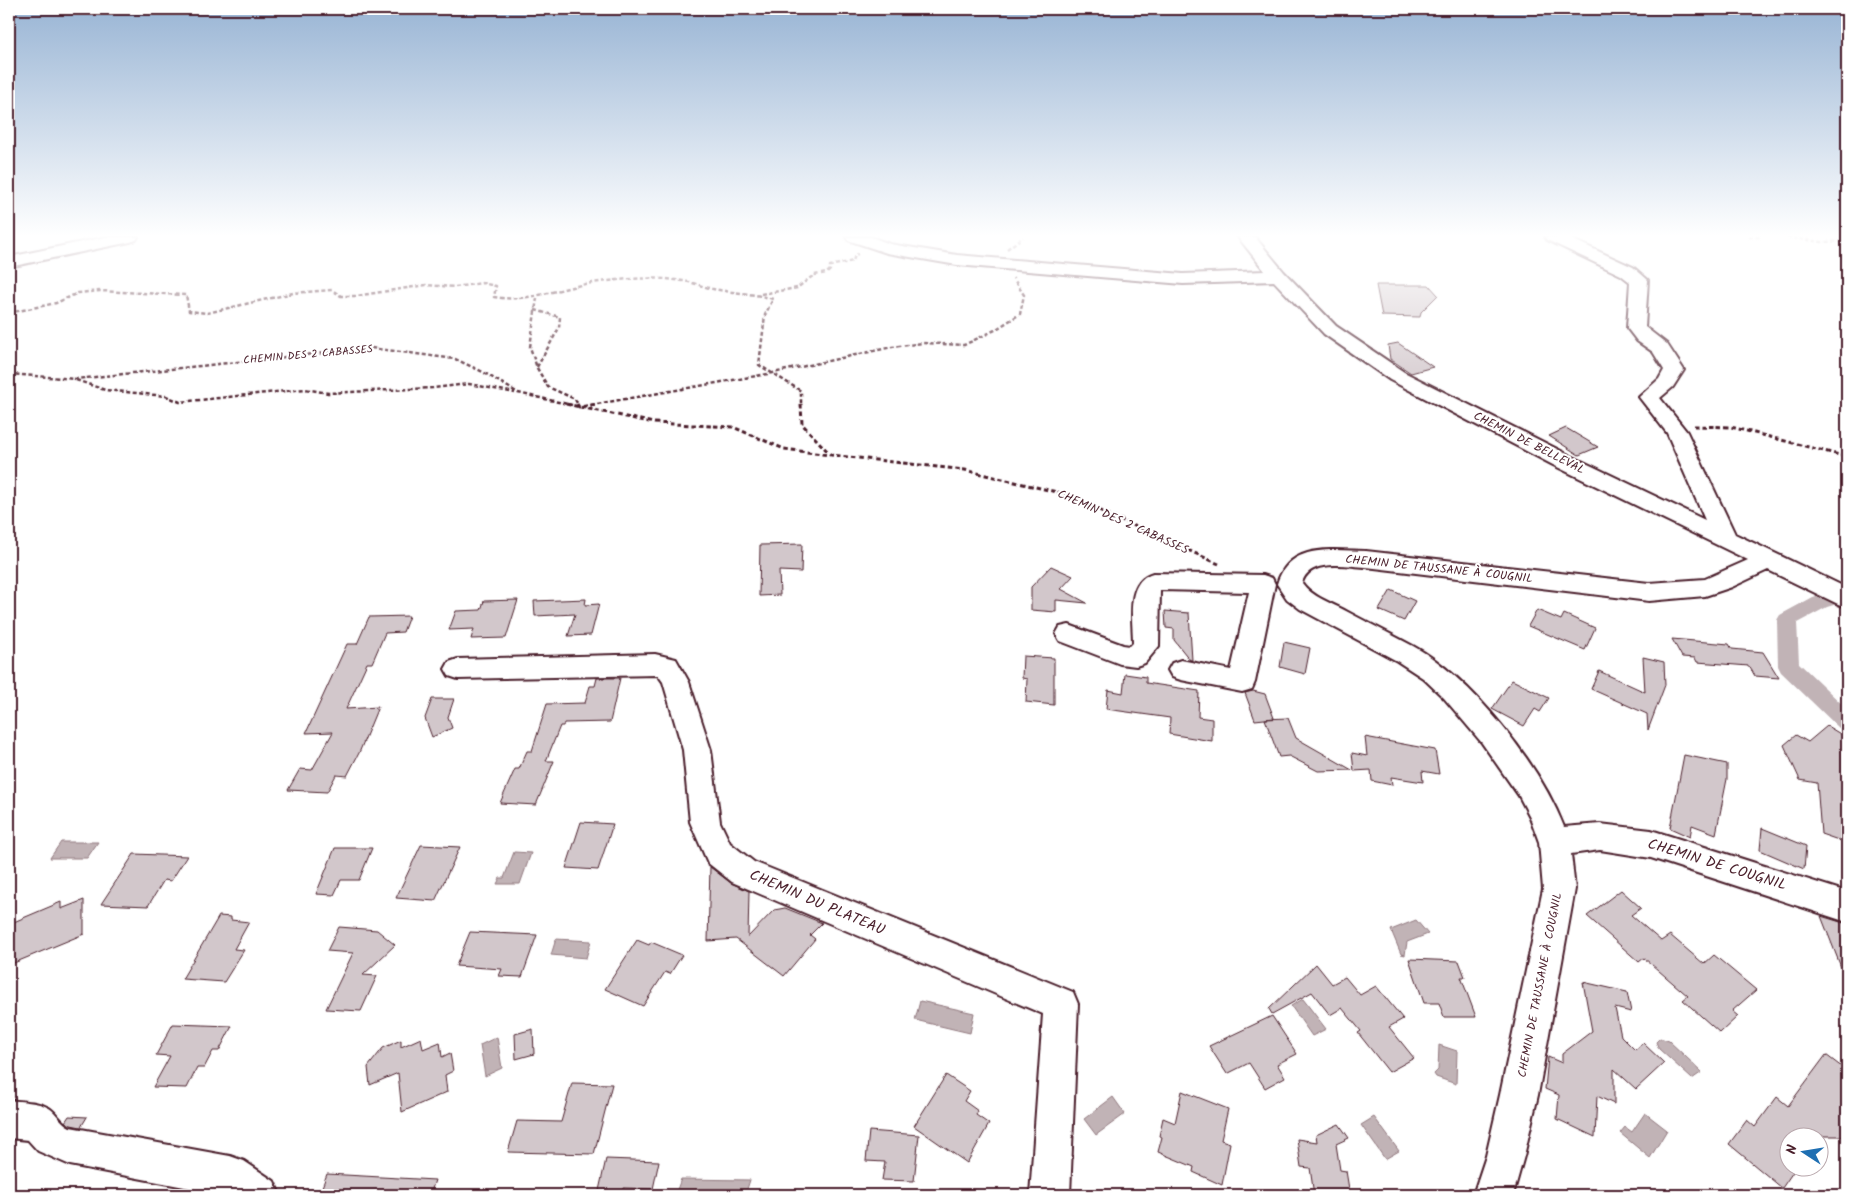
<svg xmlns="http://www.w3.org/2000/svg" width="1856" height="1204" font-family="Kalam,sans-serif">
	<style>
		.water { fill: #c1b3b6; stroke: #91787e }
		.lines { fill: none; stroke-linecap: round; stroke-linejoin: round }
		.canal { fill: #c1b3b6; fill-rule: evenodd }
		.building { fill: #d2c7cb; stroke: #4a1f2b }
		.minor-casing { stroke: #4a1f2b; stroke-width: 4 }
		.path-far1 { stroke: #4a1f2b; stroke-width: 2.5; stroke-dasharray: 4 2.5; stroke-linecap: butt }
		.path { stroke: #4a1f2b; stroke-width: 3; stroke-dasharray: 4.5 3; stroke-linecap: butt }
		.minor { fill: #fff; fill-rule: evenodd }
		.labels { text-anchor: middle; dominant-baseline: central; stroke-width: 4; stroke-linejoin: round; paint-order: stroke }
		.far-street-label { font-size: 11px; fill: #4a1f2b; stroke: #fff }
		.street-label { font-size: 12px; fill: #4a1f2b; stroke: #fff }
		.near-street-label { font-size: 15px; fill: #4a1f2b; stroke: #fff }
	</style>
	<rect width="100%" height="100%" fill="#fff"/>
	<filter id="ink" filterUnits="userSpaceOnUse"><feTurbulence type="fractalNoise" baseFrequency=".02" numOctaves="2"/><feDisplacementMap in="SourceGraphic" scale="10" xChannelSelector="R" yChannelSelector="G"/><feConvolveMatrix kernelMatrix="1 2 1 2 8 2 1 2 1" color-interpolation-filters="sRGB"/></filter>
	<g filter="url(#ink)">
		<path class="water" d="M61,842H98L87,858H50Z
			M514,852L531,853L520,884H497L500,878H504Z
			M1416,920L1428,934L1407,942L1405,955L1401,954L1391,930Z
			M556,939L591,941L586,958L551,955Z
			M1303,999L1326,1029L1312,1036L1291,1006Z
			M920,1001L974,1013L970,1033L915,1020Z
			M497,1037L502,1068L485,1076L480,1045Z
			M1660,1038L1669,1041L1702,1072L1692,1079L1659,1049L1656,1042Z
			M1439,1045L1457,1051L1456,1084L1436,1077L1434,1074L1438,1070Z
			M1113,1097L1125,1114L1096,1135L1084,1119Z
			M1645,1113L1667,1130L1650,1158L1620,1133L1625,1127L1632,1132Z
			M1374,1117L1399,1151L1385,1159L1361,1125Z
			M681,1179L750,1180L745,1195H675Z"/>
		<g class="lines">
			<path class="canal" d="M1833,591L1840,593L1843,598L1840,603L1827,607L1797,623L1799,663L1847,709V731L1839,728L1781,672L1778,666L1777,620L1780,615L1813,597Z"/>
		</g>
		<path class="building" d="M1376,285H1429L1438,295L1421,312L1420,317L1382,316Z
			M1398,343L1433,367L1411,373L1390,359L1388,345Z
			M1566,428L1598,447L1579,455L1549,436Z
			M802,544L801,572L779,571L780,595L759,596L760,545Z
			M1051,566L1073,576L1061,589L1087,603L1056,600V612L1031,610V587Z
			M1391,590L1415,601L1404,621L1379,610Z
			M586,599L585,605L599,604L591,635L568,636L575,614L535,616L534,601Z
			M518,600L506,638L471,639L474,629L449,630L456,611L481,610L484,601Z
			M1537,610L1561,620L1564,614L1595,628L1585,650L1528,626Z
			M1165,611L1189,613L1192,660H1190L1174,640V629L1166,628Z
			M409,616L403,632L385,633L372,663H367L346,709L378,707L359,753L347,776L336,775L327,792L288,790L300,769L312,770L333,732L306,733L347,644H357L369,617Z
			M1672,639L1729,644L1732,649L1763,652L1779,678L1755,676L1749,666L1697,662L1695,658L1682,657Z
			M1284,642L1310,648L1305,674L1280,667Z
			M1023,656L1054,658V705L1026,702L1027,679L1022,678Z
			M1643,657L1664,662L1665,685L1648,730L1647,714L1591,689L1599,671L1645,692Z
			M1125,674L1146,677V683L1199,691L1198,717L1212,719V741L1169,734L1170,718L1106,709L1108,690L1123,693Z
			M597,678H620L610,722L564,723L563,726H560L546,761H554L536,805L500,803L515,769H519L527,751H532L547,704L585,703L590,686H595Z
			M1512,680L1549,698L1540,712L1535,709L1524,726L1492,709Z
			M1253,691L1265,694L1274,718L1255,720L1245,693Z
			M432,699H454L448,717L452,728L432,737L425,718Z
			M1288,718L1296,738L1352,770L1318,771L1289,756L1279,757L1265,719Z
			M1827,726L1847,738V843L1821,834L1817,783L1800,780L1784,745L1796,735L1808,742Z
			M1365,737L1435,750L1439,774L1422,771L1423,782L1391,777L1392,785L1372,781L1371,770L1354,771L1352,753L1367,756Z
			M1684,755L1727,764V779L1716,834L1692,825L1690,837L1670,828Z
			M581,822L613,824L598,870L566,868Z
			M1762,828L1806,846L1804,869L1760,850Z
			M421,845L460,847L435,901L396,898Z
			M335,848H372L359,880H341L334,895L316,894Z
			M134,854L187,856L171,881L164,880L148,906L101,904Z
			M710,867L731,883L749,891L748,937L774,910L785,908L822,923L810,935L815,939L784,976L736,939L708,941Z
			M1621,890L1641,908L1631,915L1661,941L1670,935L1704,964L1714,955L1756,990L1732,1011L1738,1016L1720,1033L1683,1000L1688,996L1644,958L1639,962L1587,916Z
			M84,900V934L9,965V924L61,902V909Z
			M219,916L231,917V920L249,922L234,949L244,950L224,982L182,979Z
			M1821,916L1847,924V980H1846Z
			M339,927L377,930L395,945L363,975L377,976L361,1011L326,1009L353,953L327,951Z
			M470,932L537,935L522,977L499,976L502,969L456,966Z
			M637,940L649,945L651,942L682,955L670,974L665,972L643,1006L605,989Z
			M1409,959L1459,961L1465,977H1461L1476,1017H1444L1439,1003H1424Z
			M1316,964L1332,984L1345,977L1360,995L1376,986L1403,1019L1389,1027L1414,1058L1389,1072L1358,1033L1361,1031L1342,1008L1330,1015L1312,992L1272,1014L1269,1009Z
			M1583,982L1627,992L1631,1012L1615,1008L1621,1036L1635,1050L1643,1043L1664,1063L1636,1089L1614,1069V1104L1597,1096L1595,1137L1557,1119L1559,1095L1545,1089L1548,1057L1562,1063V1054L1592,1031Z
			M1272,1016L1297,1054L1277,1064L1285,1077L1265,1088L1249,1063L1227,1074L1209,1046Z
			M173,1024L232,1026L219,1051H213L204,1068H197L187,1088L153,1087L170,1056L156,1055Z
			M533,1029L534,1054L516,1059L515,1034Z
			M421,1038L423,1049L440,1042L442,1057L450,1053L453,1071L445,1075L447,1092L402,1112L398,1073L370,1085L368,1067L383,1048L401,1040V1047Z
			M1826,1055L1847,1071V1093L1842,1101L1847,1105V1136H1788V1166H1797L1782,1188L1729,1144L1747,1120L1755,1127L1777,1097L1788,1106Z
			M946,1075L970,1091L964,1101L978,1111L976,1115L989,1124L967,1163L914,1126Z
			M572,1083L612,1084L594,1154L508,1152L517,1121L561,1122Z
			M1182,1091L1228,1109L1221,1140L1230,1143L1222,1185L1193,1172L1194,1167L1158,1152L1162,1137L1159,1136L1163,1118L1175,1123Z
			M69,1116L87,1117L81,1127L71,1125L65,1122Z
			M1339,1124L1349,1138L1336,1144L1340,1170L1346,1171L1350,1195H1314L1310,1168L1301,1167L1297,1139L1317,1142L1316,1135Z
			M869,1131L919,1135L914,1181L882,1180L885,1162L866,1161Z
			M606,1159L659,1161L653,1189L624,1188L622,1195H598Z
			M327,1174L435,1180L430,1195H319Z"/>
		<g class="lines">
			<defs>
				<path id="minor" d="M106,237H138L136,240L130,242L9,267V257Z
					M846,237H871L890,244L957,255L1183,274L1265,271L1238,237H1255L1284,272L1336,326L1404,372L1569,455L1705,520L1667,433L1639,397L1659,379L1664,370L1653,352L1637,341L1627,328L1630,282L1621,275L1547,240L1545,237H1567L1633,267L1648,280L1645,327L1667,344L1684,370L1673,387L1660,398L1687,432L1735,534L1847,588V607L1838,604L1768,570L1732,587L1705,596L1649,601L1366,567C1346,566 1309,558 1302,583C1312,597 1331,603 1346,611C1368,623 1391,634 1413,646C1472,678 1540,765 1564,827L1600,824L1651,830L1847,892V922L1651,858L1600,850L1571,854L1575,889L1538,1095L1524,1156L1513,1195H1473L1486,1156L1500,1095L1543,889L1539,842L1530,817L1519,796L1482,743L1444,698L1423,678L1397,661L1300,609L1287,599L1277,584C1289,543 1331,550 1366,551L1649,583L1705,579L1748,560L1553,465L1390,380L1324,334L1274,281L1183,284L957,265L887,253L848,240Z
					M1153,573L1263,575L1272,578L1275,584L1255,682L1252,689L1242,692L1181,680L1172,677L1168,670L1172,663L1181,660L1231,670L1249,592L1160,590L1159,646L1145,663L1136,666L1120,664L1060,641L1056,634L1060,627L1069,625L1123,645L1130,646L1133,643C1133,620 1125,581 1153,573Z
					M655,654L676,659L689,682L711,750L720,822L730,843L754,862L1073,992L1078,1004L1070,1195H1030L1043,1014L732,882L708,863L690,822L683,750L663,682L658,675L458,679L449,676L445,669L449,662L458,659Z
					M9,1100C22,1102 37,1101 49,1108C57,1113 61,1123 70,1127L230,1156L244,1161L274,1181L280,1195H226L70,1165L38,1151L28,1140L9,1138Z"/>
			</defs>
			<use href="#minor" class="minor-casing"/>
			<path class="path-far1" d="M1749,237H1761
				M1787,237L1822,242L1847,241
				M1007,249L1023,237
				M761,294L797,288L814,275L827,273L830,270V266L853,261L855,255L858,254
				M537,298L530,347L537,368L548,387L575,399L578,405
				M535,310L560,317L559,328L537,367
				M9,313L56,303L78,293L100,291L186,295L189,311L207,313L293,293L332,290L341,296H356L426,285L455,287L482,283L496,286L494,297C528,303 558,288 592,283C621,279 653,276 683,281C693,282 703,287 713,289C733,293 753,293 773,299L765,315L759,365L801,391V405
				M9,374L76,379L371,348L455,359L483,372L518,393L572,405
				M76,380L105,390L166,396L180,402L305,389L328,393L433,388L469,384L515,393
				M591,405L773,373L892,347L923,343L964,345L995,330L1020,314L1024,295L1013,278"/>
			<path class="path" d="M566,404L654,423L733,427L784,449L830,455
				M577,404L579,407L598,404
				M801,404L802,424L831,455L965,470L1061,493L1219,564
				M1694,426L1731,427L1847,457"/>
			<use href="#minor" class="minor"/>
		</g>
	</g>
	<linearGradient id="sky" x2="0" y2="1"><stop stop-color="#98b4d4"/><stop offset="0.58" stop-color="#fff"/><stop offset="1" stop-color="#fff" stop-opacity="0"/></linearGradient>
	<rect width="1856" height="406" fill="url(#sky)"/>
	<g class="labels">
		<g class="far-street-label">
			<text transform="translate(308 355) rotate(-5)">CHEMIN DES 2 CABASSES</text>
		</g>
		<g class="street-label">
			<text transform="translate(1529 443) rotate(27)">CHEMIN DE BELLEVAL</text>
			<text transform="translate(1123 522) rotate(24)">CHEMIN DES 2 CABASSES</text>
			<text transform="translate(1439 569) rotate(6)">CHEMIN DE TAUSSANE À COUGNIL</text>
			<text transform="translate(1540 985) rotate(-79)">CHEMIN DE TAUSSANE À COUGNIL</text>
		</g>
		<g class="near-street-label">
			<text transform="translate(1717 865) rotate(17)">CHEMIN DE COUGNIL</text>
			<text transform="translate(817 903) rotate(23)">CHEMIN DU PLATEAU</text>
		</g>
	</g>
	<rect width="1856" height="1204" fill="none" stroke="#fff" stroke-width="30"/>
	<rect x="15" y="15" width="1826" height="1174" fill="none" stroke="#4a1f2b" stroke-width="2" filter="url(#ink)"/>
	<g transform="translate(1804 1152) rotate(282)"><circle r="24" fill="#ffffff" stroke="#b7a5aa"/>
	<path d="M0-4L9 19L0 12L-9 19Z" fill="#1f6fb2"/>
	<text y="-8" font-size="14" font-weight="bold" text-anchor="middle" fill="#4a1f2b">N</text>
	</g>
</svg>
